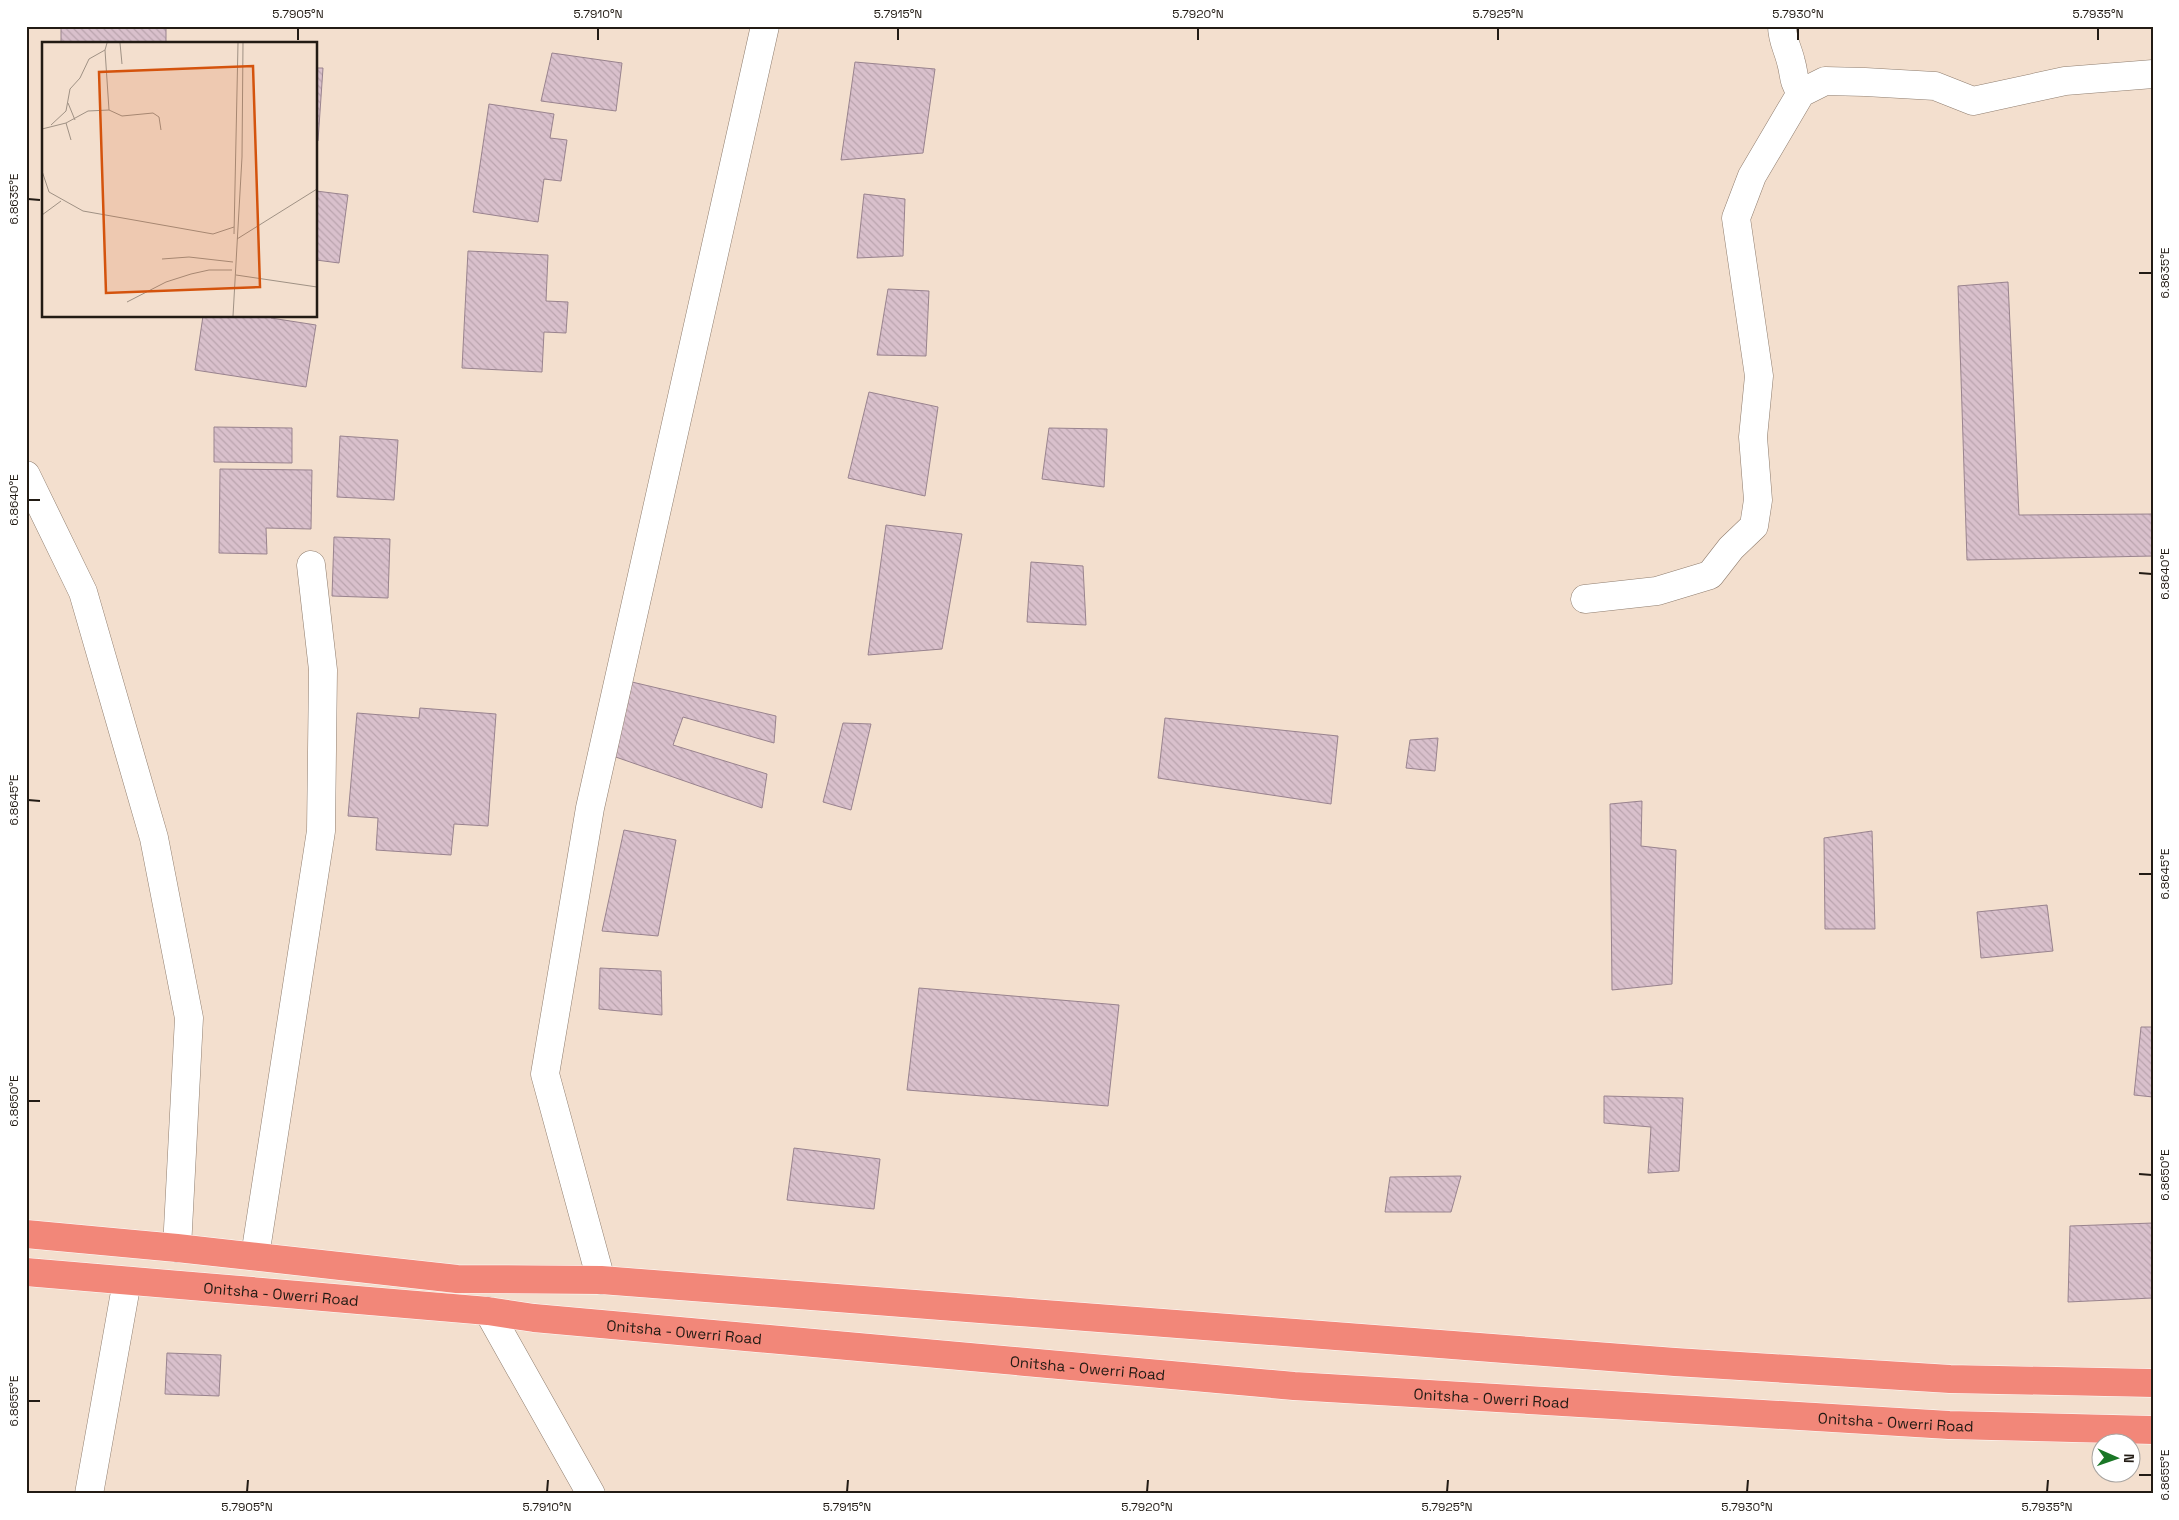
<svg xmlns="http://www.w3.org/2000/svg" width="2179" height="1520" font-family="'Space Grotesk',sans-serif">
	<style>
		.building { fill: url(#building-back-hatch); stroke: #99838e }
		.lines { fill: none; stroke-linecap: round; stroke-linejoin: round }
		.minor-casing { stroke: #8f7d6e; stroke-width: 29 }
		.highway-casing { stroke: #fff; stroke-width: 29 }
		.minor { stroke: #fff; stroke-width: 28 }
		.highway { stroke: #f28779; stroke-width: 28 }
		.ticks { fill: none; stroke: #221b14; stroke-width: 2 }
		.labels { text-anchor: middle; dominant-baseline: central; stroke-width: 4; stroke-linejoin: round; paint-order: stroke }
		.street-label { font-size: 15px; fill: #221b14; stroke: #fff }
		.inset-road { fill: none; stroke: #9f9184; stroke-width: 1 }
		.view { fill: #d4530d; fill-opacity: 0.15; stroke: #d4530d; stroke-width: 2.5 }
		.inset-edge { fill: none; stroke: #221b14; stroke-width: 2.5 }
		.neatline { fill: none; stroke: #221b14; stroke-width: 2 }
		.ticks-label { font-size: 12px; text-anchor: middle; fill: #221b14 }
	</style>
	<defs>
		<pattern id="building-back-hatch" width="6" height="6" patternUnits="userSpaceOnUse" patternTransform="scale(1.25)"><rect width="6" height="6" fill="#d9c0cc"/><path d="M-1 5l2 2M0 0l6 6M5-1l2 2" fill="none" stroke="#baa4ae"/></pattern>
	</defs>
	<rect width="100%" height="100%" fill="#f3dfce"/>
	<path class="building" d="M61,26H166V44H61Z
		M552,53L622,63L616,111L541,101Z
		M855,62L935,69L923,153L841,160Z
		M316,68H323L318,141H316Z
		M489,104L554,114L550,138L567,140L561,181L544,179L538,222L473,212Z
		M316,191L348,195L339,263L316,260Z
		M864,194L905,199L903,256L857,258Z
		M468,251L548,255L546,301L568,302L566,333L544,332L542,372L462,368Z
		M2008,282L2019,515L2153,514V556L1967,560L1958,286Z
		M888,289L929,291L926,356L877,355Z
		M203,316H272L271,318L316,325L306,387L195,370Z
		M869,392L938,407L925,496L848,478Z
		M214,427L292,428V463L214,462Z
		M1049,428L1107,429L1104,487L1042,479Z
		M340,436L398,440L394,500L337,497Z
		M220,469L312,470L311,529L266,528L267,554L219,553Z
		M886,525L962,534L942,649L868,655Z
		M334,537L390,539L388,598L332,596Z
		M1031,562L1083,566L1086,625L1027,622Z
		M632,682L776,716L774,743L683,717L673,745L767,774L762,808L610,755Z
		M420,708L496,714L488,826L454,824L451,855L376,850L378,818L348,816L357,713L419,718Z
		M1165,718L1338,736L1331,804L1158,778Z
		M843,723L871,724L851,810L823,802Z
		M1438,738L1435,771L1406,768L1410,740Z
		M1642,801L1641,846L1676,850L1672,984L1612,990L1610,804Z
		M624,830L676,840L658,936L602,931Z
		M1872,831L1875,929H1825L1824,838Z
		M2047,905L2053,951L1981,958L1977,912Z
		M600,968L661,971L662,1015L599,1009Z
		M919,988L1119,1005L1108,1106L907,1090Z
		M2141,1027H2153V1097L2134,1095Z
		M1604,1096L1683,1098L1679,1171L1648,1173L1651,1127L1604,1123Z
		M794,1148L880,1159L874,1209L787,1200Z
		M1461,1176L1451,1212H1385L1390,1177Z
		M2153,1223L2152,1298L2068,1302L2070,1226Z
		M167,1353L221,1355L219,1396L165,1394Z"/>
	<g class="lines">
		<defs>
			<path id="minor" d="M1782,26C1782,40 1788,49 1791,62C1795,76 1792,79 1801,93
				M26,475L83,592L154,838L189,1018L177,1248
				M1585,599L1657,591L1710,575L1731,548L1754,526L1758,500L1753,437L1759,376L1736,218L1752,176L1801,93L1825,81L1865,82L1935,86L1973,101L2065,81L2153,74
				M255,1256L321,831L323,670L311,565
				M601,1280L545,1074L590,808L765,26
				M488,1311L591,1494
				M89,1494L127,1281"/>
			<g id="highway">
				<path d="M26,1234L177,1248L457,1279L601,1280L1675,1362L1950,1379L2153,1383"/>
				<path id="s1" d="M26,1272L488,1311L534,1318L1294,1386L1949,1425L2153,1430"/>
			</g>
		</defs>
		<use href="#minor" class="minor-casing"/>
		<use href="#highway" class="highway-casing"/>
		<use href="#minor" class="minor"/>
		<use href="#highway" class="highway"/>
	</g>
	<path class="ticks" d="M298,40V28M598,40V28M898,40V28M1198,40V28M1498,40V28M1798,40V28M2098,40V28M28,199L40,200M2139,273H2152M28,500H40M2139,573L2152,574M28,800L40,801M2139,874H2152M28,1101H40M2139,1174L2152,1175M28,1401H40M2139,1475H2152M247,1492L248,1480M547,1492L548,1480M847,1492L848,1480M1147,1492L1148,1480M1447,1492L1448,1480M1747,1492L1748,1480M2047,1492L2048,1480"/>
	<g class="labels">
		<g class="street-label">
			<text stroke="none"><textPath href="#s1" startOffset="256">Onitsha - Owerri Road</textPath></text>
			<text stroke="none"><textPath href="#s1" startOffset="661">Onitsha - Owerri Road</textPath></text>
			<text stroke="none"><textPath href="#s1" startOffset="1066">Onitsha - Owerri Road</textPath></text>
			<text stroke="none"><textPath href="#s1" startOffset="1471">Onitsha - Owerri Road</textPath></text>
			<text stroke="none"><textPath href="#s1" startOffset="1876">Onitsha - Owerri Road</textPath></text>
		</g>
	</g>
	<g transform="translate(42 42)">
		<rect width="275" height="275" fill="#f3dfce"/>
		<path class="inset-road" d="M65,1L63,8L67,68L80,74L111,71L117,75L119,88M78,1L80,22M26,61L33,78M24,81L46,69L67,68M9,83L24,69L28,47L38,36L47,17L63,8M0,87L24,81L29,98M0,129L7,150L41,169L171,192L192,185M0,173L19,159M192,192L196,1M195,197L275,147M120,217L147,215L191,220M194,233L275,245M85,260L124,240L149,232L167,228H190M191,274L200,115L201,1"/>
		<path class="view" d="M211,24L218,245L64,251L57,30Z"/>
		<rect width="275" height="275" class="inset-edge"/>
	</g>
	<rect width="2179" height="1520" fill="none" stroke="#ffffff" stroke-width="55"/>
	<g transform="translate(2116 1458) rotate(92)"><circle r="24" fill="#ffffff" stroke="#a7a4a1"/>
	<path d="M0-4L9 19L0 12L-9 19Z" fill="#1a7726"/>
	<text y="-8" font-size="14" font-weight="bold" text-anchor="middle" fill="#221b14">N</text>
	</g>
	<rect x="28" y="28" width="2124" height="1464" class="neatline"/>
	<g class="ticks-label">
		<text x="298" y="18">5.7905°N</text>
		<text x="598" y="18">5.7910°N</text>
		<text x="898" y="18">5.7915°N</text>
		<text x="1198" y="18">5.7920°N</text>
		<text x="1498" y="18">5.7925°N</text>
		<text x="1798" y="18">5.7930°N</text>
		<text x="2098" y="18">5.7935°N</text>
		<text transform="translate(14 199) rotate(-90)" y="4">6.8635°E</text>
		<text transform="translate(2165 273) rotate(-90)" y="4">6.8635°E</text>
		<text transform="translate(14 500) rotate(-90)" y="4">6.8640°E</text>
		<text transform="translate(2165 574) rotate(-90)" y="4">6.8640°E</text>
		<text transform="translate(14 800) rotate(-90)" y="4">6.8645°E</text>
		<text transform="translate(2165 874) rotate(-90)" y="4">6.8645°E</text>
		<text transform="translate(14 1101) rotate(-90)" y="4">6.8650°E</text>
		<text transform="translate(2165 1175) rotate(-90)" y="4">6.8650°E</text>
		<text transform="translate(14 1401) rotate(-90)" y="4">6.8655°E</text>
		<text transform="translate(2165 1475) rotate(-90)" y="4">6.8655°E</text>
		<text x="247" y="1511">5.7905°N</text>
		<text x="547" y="1511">5.7910°N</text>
		<text x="847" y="1511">5.7915°N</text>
		<text x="1147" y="1511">5.7920°N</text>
		<text x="1447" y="1511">5.7925°N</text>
		<text x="1747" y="1511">5.7930°N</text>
		<text x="2047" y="1511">5.7935°N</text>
	</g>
</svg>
